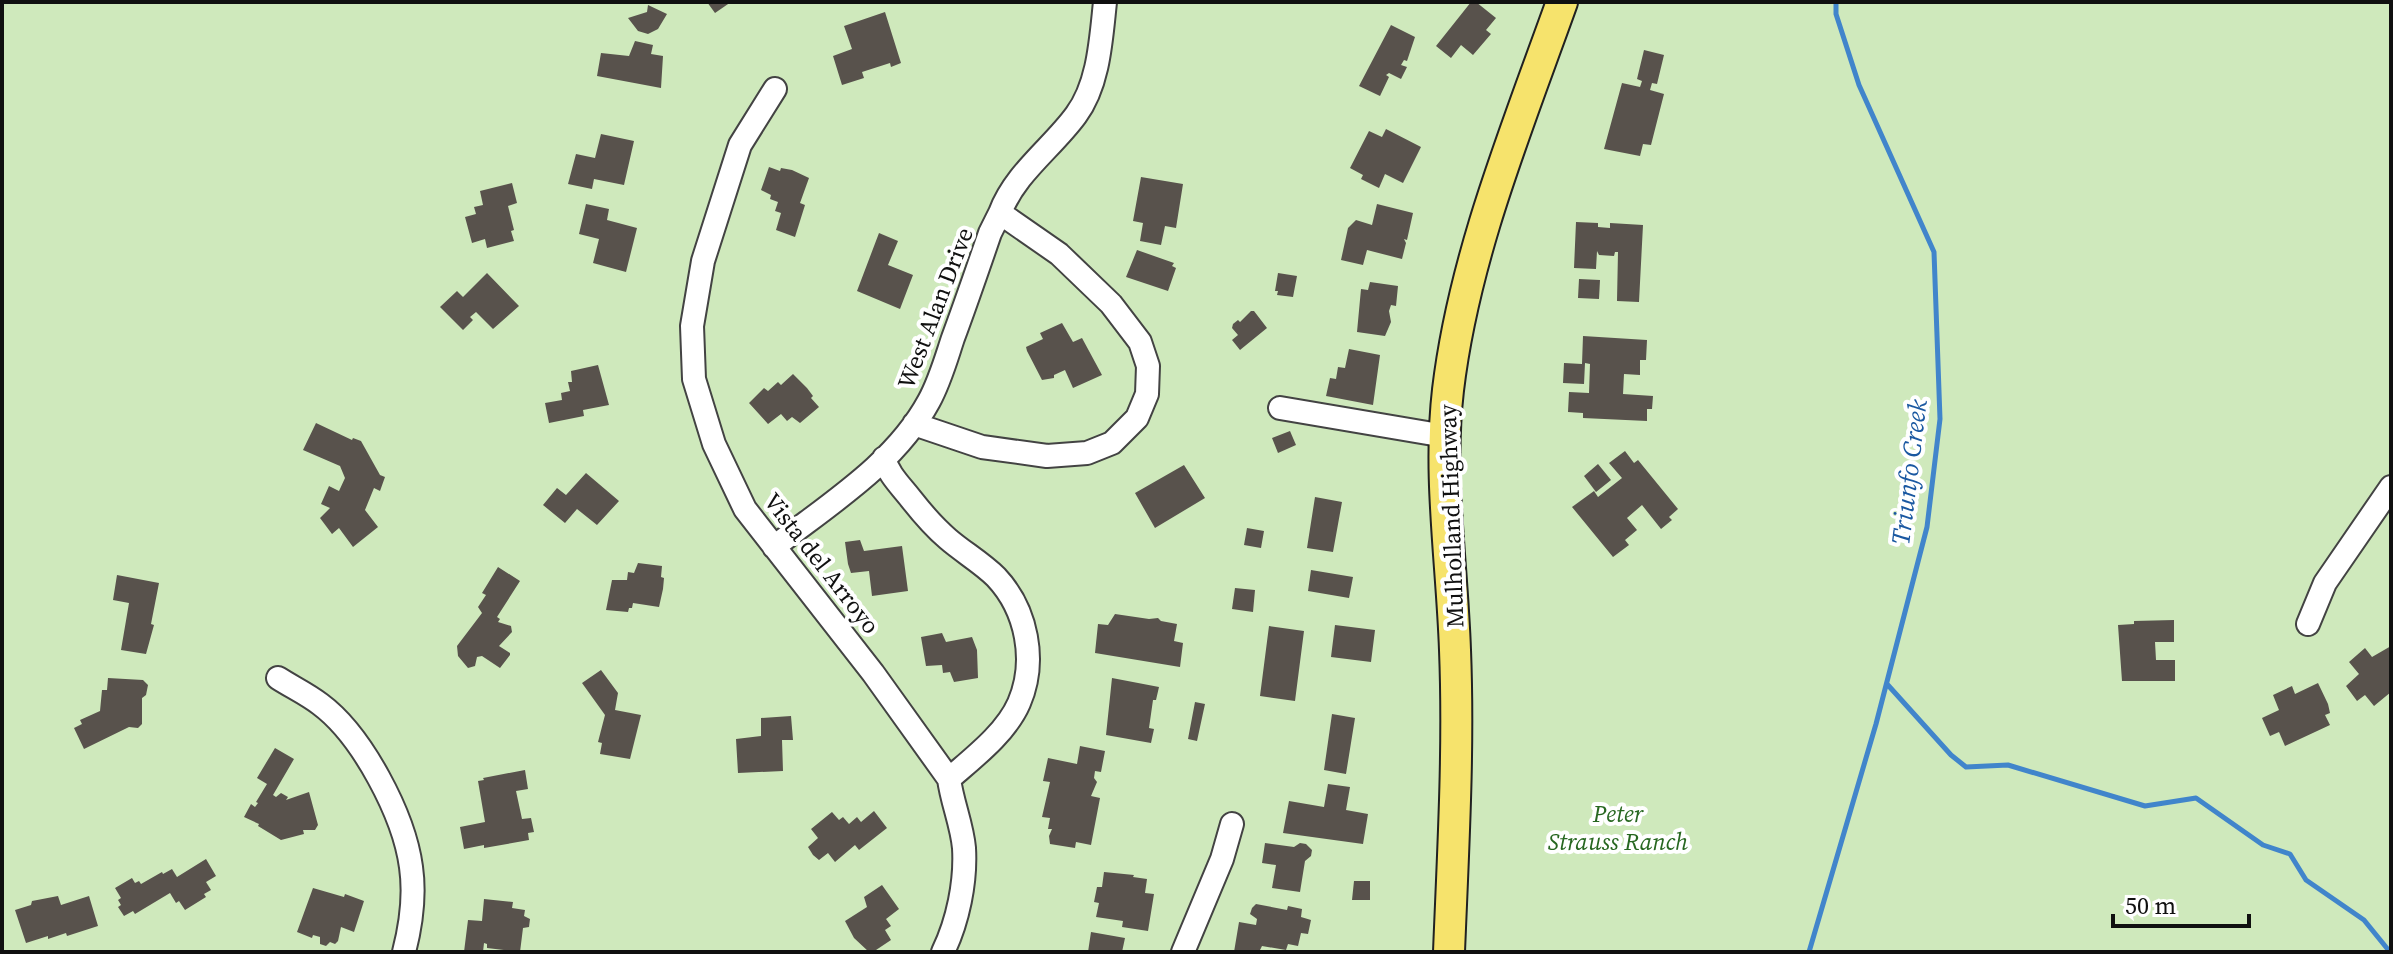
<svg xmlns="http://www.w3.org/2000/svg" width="2393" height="954" font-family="'Source Serif 4',serif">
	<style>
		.green { fill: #cfe9bc }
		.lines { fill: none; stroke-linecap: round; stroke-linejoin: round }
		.stream { stroke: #4185cb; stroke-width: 5 }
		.building { fill: #58524c }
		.minor-casing { stroke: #434343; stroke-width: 26 }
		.major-casing { stroke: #212121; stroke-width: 34 }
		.minor { stroke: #fff; stroke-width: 22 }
		.major { stroke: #f6e36c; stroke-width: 30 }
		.labels { text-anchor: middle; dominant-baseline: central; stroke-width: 8; stroke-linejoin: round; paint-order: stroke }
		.street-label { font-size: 24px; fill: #101010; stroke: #fff }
		.park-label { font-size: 24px; font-style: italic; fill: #276720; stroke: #fff }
		.water-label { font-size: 26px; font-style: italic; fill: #1a58a1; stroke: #fff }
	</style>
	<rect width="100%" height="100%" fill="#fffef3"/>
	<path class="green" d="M2,2H2391V952H2Z"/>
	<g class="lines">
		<path class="stream" d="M1887,684L1951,755L1966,767L2008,765L2145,806L2196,798L2263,845L2290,854L2306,880L2364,920L2390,952
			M1809,952L1876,724L1927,527L1940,419L1934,252L1859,85L1836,14V2"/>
	</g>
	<path class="building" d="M707,2H731L715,13Z
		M1471,2H1476L1496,18L1486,30L1491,34L1473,55L1461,45L1451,58L1436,46Z
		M648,5L667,14L658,29L648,34L638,31L628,18L647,12Z
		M885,12L901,63L891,67L890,63L862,72L864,78L842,85L833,56L852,49L844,26Z
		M1391,25L1415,37L1407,61L1404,60L1401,65L1407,67L1401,79L1389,73L1386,75L1389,77L1380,96L1359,86Z
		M635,41L653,45L651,54L663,56L661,88L597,76L601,53L629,56Z
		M1644,50L1664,55L1657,84L1652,83L1650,90L1664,94L1651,145L1643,144L1640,156L1604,149L1622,83L1640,87L1642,81L1637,79Z
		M1386,129L1421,147L1403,183L1385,174L1379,188L1361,179L1363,175L1350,168L1369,131L1382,137Z
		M601,134L634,141L624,185L594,179L592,189L568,184L576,154L595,158Z
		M769,167L780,171L781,168L792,170L809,178L800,203L805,205L795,237L776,230L781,213L775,211L778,202L770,199L771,195L761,190Z
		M1141,177L1183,184L1176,228L1165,226L1161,245L1140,241L1143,223L1133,221Z
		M512,183L517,203L508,206L514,230L511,231L514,241L487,248L485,239L472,243L465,217L476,214L474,207L483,205L480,191Z
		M586,204L609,209L607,220L637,228L626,272L593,263L599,239L579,234Z
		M1377,204L1413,213L1407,240L1404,239L1406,243L1402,259L1367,250L1363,265L1341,260L1348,228L1356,220L1372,225Z
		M1576,222L1598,223V227L1610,228V223L1643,225L1639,302L1617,301L1618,252H1615L1614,256L1599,255L1597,251L1596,269L1574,268Z
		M879,233L898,241L888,265L913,275L900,309L857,291Z
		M1137,250L1174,263L1172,266L1176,268L1168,291L1126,277Z
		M487,273L519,306L493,329L476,312L470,317L473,320L463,330L440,307L457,291L463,297Z
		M1278,273L1297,276L1293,297L1277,295L1278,291H1275Z
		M1579,279L1600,280L1599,299L1578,298Z
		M1370,282L1398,286L1396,306L1391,305L1389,311L1391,322L1385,336L1357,332L1361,289L1368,290Z
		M1251,311H1254L1267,328L1240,350L1232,340L1238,335L1232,328L1233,324L1238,320L1240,322Z
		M1062,323L1073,342L1082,338L1102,375L1073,388L1065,370L1054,375V378L1042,380L1027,351L1026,347L1043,339L1040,333Z
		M1583,336L1647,340L1646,360H1640V375L1624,374L1623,394L1653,396L1652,409H1647V421L1583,418V413L1568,412L1569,392L1589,393L1590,364L1585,363L1584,384L1563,383L1564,363L1582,364Z
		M1349,349L1380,355L1373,405L1326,396L1330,378L1336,379L1338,367L1345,368Z
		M598,365L609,405L583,410L584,416L549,423L545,403L562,400L561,393L570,391L568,382H572L571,371Z
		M793,374L807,388L813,396L811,398L819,407L800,423L792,417L787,421L781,414L768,424L749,403L764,388L768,391L778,382L781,385Z
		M316,423L352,440L353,438L361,441L380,475L385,477L380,491L374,488L365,510L378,527L353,547L339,528L332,534L320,518L330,508L321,504L329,486L339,491L345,478L340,466L303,450Z
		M1290,431L1296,445L1278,453L1272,438Z
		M1625,451L1634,463L1638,460L1678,509L1669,517L1672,520L1661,529L1642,505L1627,518L1637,530L1625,540L1629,545L1613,557L1572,507L1594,491L1598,497L1622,478L1609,463Z
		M1598,464L1611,480L1596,492L1584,476Z
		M1184,465L1205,498L1155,528L1135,493Z
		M586,473L619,501L597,525L577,509L565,523L543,505L557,488L566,495Z
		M1315,497L1342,502L1333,552L1307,548Z
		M1247,528L1264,531L1261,548L1244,545Z
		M860,540L864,551L902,546L908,591L872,596L869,571L851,573L848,564L845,542Z
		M638,563L662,566L661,577L664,578L663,589L659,607L633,603L632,608H629L628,612L606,610L612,580H627L628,572L634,573Z
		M498,567L520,581L497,617L500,619L498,622L511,626L512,632L499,646L510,653V655L500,668L482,656L477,657L475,666L468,668L458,656L457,646L482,613L478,607L486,595L482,593Z
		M1311,570L1353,577L1349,598L1308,591Z
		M117,575L159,583L151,624L154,625L146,654L121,650L129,603L113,600Z
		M1235,588L1255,590L1253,612L1232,609Z
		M1115,614L1149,619L1158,618L1161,621L1177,624L1174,641L1183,643L1180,667L1095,653L1098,624L1108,625Z
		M2174,620V642H2155L2156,660H2175V681H2122L2118,625L2134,624V621Z
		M1335,625L1375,630L1371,662L1331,657Z
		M1269,626L1304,631L1295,701L1260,696Z
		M942,633L946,642L972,637L977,650L978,678L954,682L950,672L943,673L942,665L926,666L921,637Z
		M2391,646V692L2374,706L2365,695L2357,701L2346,686L2359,674L2349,662L2365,648L2372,657Z
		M601,670L618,693L615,710L641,715L630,759L600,754L602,743L598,742L605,715L582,683Z
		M108,678L143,680L148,685L146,695L142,698V724L138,728L129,727L84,749L74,728L82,724L80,720L100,711L102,690H107Z
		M1112,678L1159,687L1156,700H1153L1149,728L1154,729L1151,743L1106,735Z
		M2318,683L2328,704L2330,713L2325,715L2330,725L2285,746L2279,732L2270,736L2262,718L2279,710L2273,695L2292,686L2295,694Z
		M1195,702L1205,704L1197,741L1188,739Z
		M1332,714L1355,718L1346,774L1324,770Z
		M791,716L793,740H782L783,771L738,773L736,739L761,736V718Z
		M1080,746L1105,751L1101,772L1095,771L1094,778L1097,782L1091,796L1100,798L1091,845L1076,842L1075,848L1050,844L1049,836L1052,829H1048L1050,818L1042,817L1050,782L1043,781L1048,758L1077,764Z
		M275,748L294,759L273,795L276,797L281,793L288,797L286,800L309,792L318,825L315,830H303L304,834L281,840L258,826L259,824L244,817L251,804L255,807L258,803L256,802L267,784L257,778Z
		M525,770L528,789L516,791L522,819L531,818L534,832L528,833L529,840L484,848V845L464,849L460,827L485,822L478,781L484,780L483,778Z
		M1328,784L1350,787L1346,810L1368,814L1363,844L1283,833L1289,801L1324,807Z
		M874,811L887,828L859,850L855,845L835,862L828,853L819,860L813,855L808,847L818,838L811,829L832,812L839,820L843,817L849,824L857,817L861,822Z
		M1265,843L1294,847L1300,843L1306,844L1312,850L1311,856L1305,861L1300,892L1272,888L1276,865L1262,863Z
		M206,859L216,876L206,882L211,890L204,894L206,897L185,910L179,901L176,903L170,893L135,914L133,911L124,916L118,907L121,905L118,900L121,898L115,888L132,878L135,883L139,881L141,884L162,872L163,874L172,869L177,877Z
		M1104,872L1134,875L1133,877L1147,879L1145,893L1154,894L1148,931L1122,927L1123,921L1096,917L1099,903L1094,902L1097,887H1102Z
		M1354,881H1370V900H1352Z
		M882,885L899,909L886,919L891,926L885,930L891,940L873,952H869L854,938L845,921L867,907L864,897Z
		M313,888L344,897L345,894L364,901L354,932L341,927L338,941L335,944L330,942L326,946L320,944V937L313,935L312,938L297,932Z
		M58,896L61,905L89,896L98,926L67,936L66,933L48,939V936L26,943L15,910L31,905L32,901Z
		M484,899L513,902L512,908L525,910L524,916L530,919L529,927L523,928L520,952L487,948V944L484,943L483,952H464L468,920L482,921Z
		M1256,904L1287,910L1288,906L1302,909L1301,917L1311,920L1308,934L1301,933L1298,946L1288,944L1286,950L1262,946L1259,952H1234L1239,922L1256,925L1257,919L1250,914L1252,908Z
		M1091,932L1125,938L1122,952H1088Z"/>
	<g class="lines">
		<defs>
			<path id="minor" d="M775,89L740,145L703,261L692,326L694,379L714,444L745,509L873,673L949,779
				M1280,408L1445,436
				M914,424L982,447L1047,456L1087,453L1112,443L1137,418L1147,394L1148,366L1140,342L1111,304L1059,254L1000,213C1015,173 1052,148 1076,115C1099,84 1101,39 1105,2
				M884,458C888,474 901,486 911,499C922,513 934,527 948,539C963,552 982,563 996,577C1027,610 1037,661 1019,703C1006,733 973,758 949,779C952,802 962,825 964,848C966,882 958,921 943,952
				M774,547C829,504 895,464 929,401C940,381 946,359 953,338C966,303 978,268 990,233L1000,213
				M2308,624L2325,583L2391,487
				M278,678C292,687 307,694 320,704C362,735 404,815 411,867C415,895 411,925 404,952
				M1183,952L1222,859L1232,824"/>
			<path id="major" d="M1449,952C1453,852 1459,750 1455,650C1452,563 1438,476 1448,390C1464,256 1517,128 1562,2"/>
		</defs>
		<use href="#minor" class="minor-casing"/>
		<use href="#major" class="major-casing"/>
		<use href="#minor" class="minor"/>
		<use href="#major" class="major"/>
	</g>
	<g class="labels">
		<g class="street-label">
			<text transform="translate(935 308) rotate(-69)">West Alan Drive</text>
			<text transform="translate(1451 516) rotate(-92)">Mulholland Highway</text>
			<text transform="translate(822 563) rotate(52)">Vista del Arroyo</text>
		</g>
		<g class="park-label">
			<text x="1618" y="813">Peter<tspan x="1618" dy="28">Strauss Ranch</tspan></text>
		</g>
		<g class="water-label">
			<text transform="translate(1909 472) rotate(-83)">Triunfo Creek</text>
		</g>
	</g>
	<rect width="2393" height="954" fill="none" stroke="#101010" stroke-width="8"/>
	<path d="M2113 914v12h136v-12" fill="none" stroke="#101010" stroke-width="4"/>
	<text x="2125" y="914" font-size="24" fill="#101010" stroke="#ffffff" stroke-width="6" paint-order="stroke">50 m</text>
</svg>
